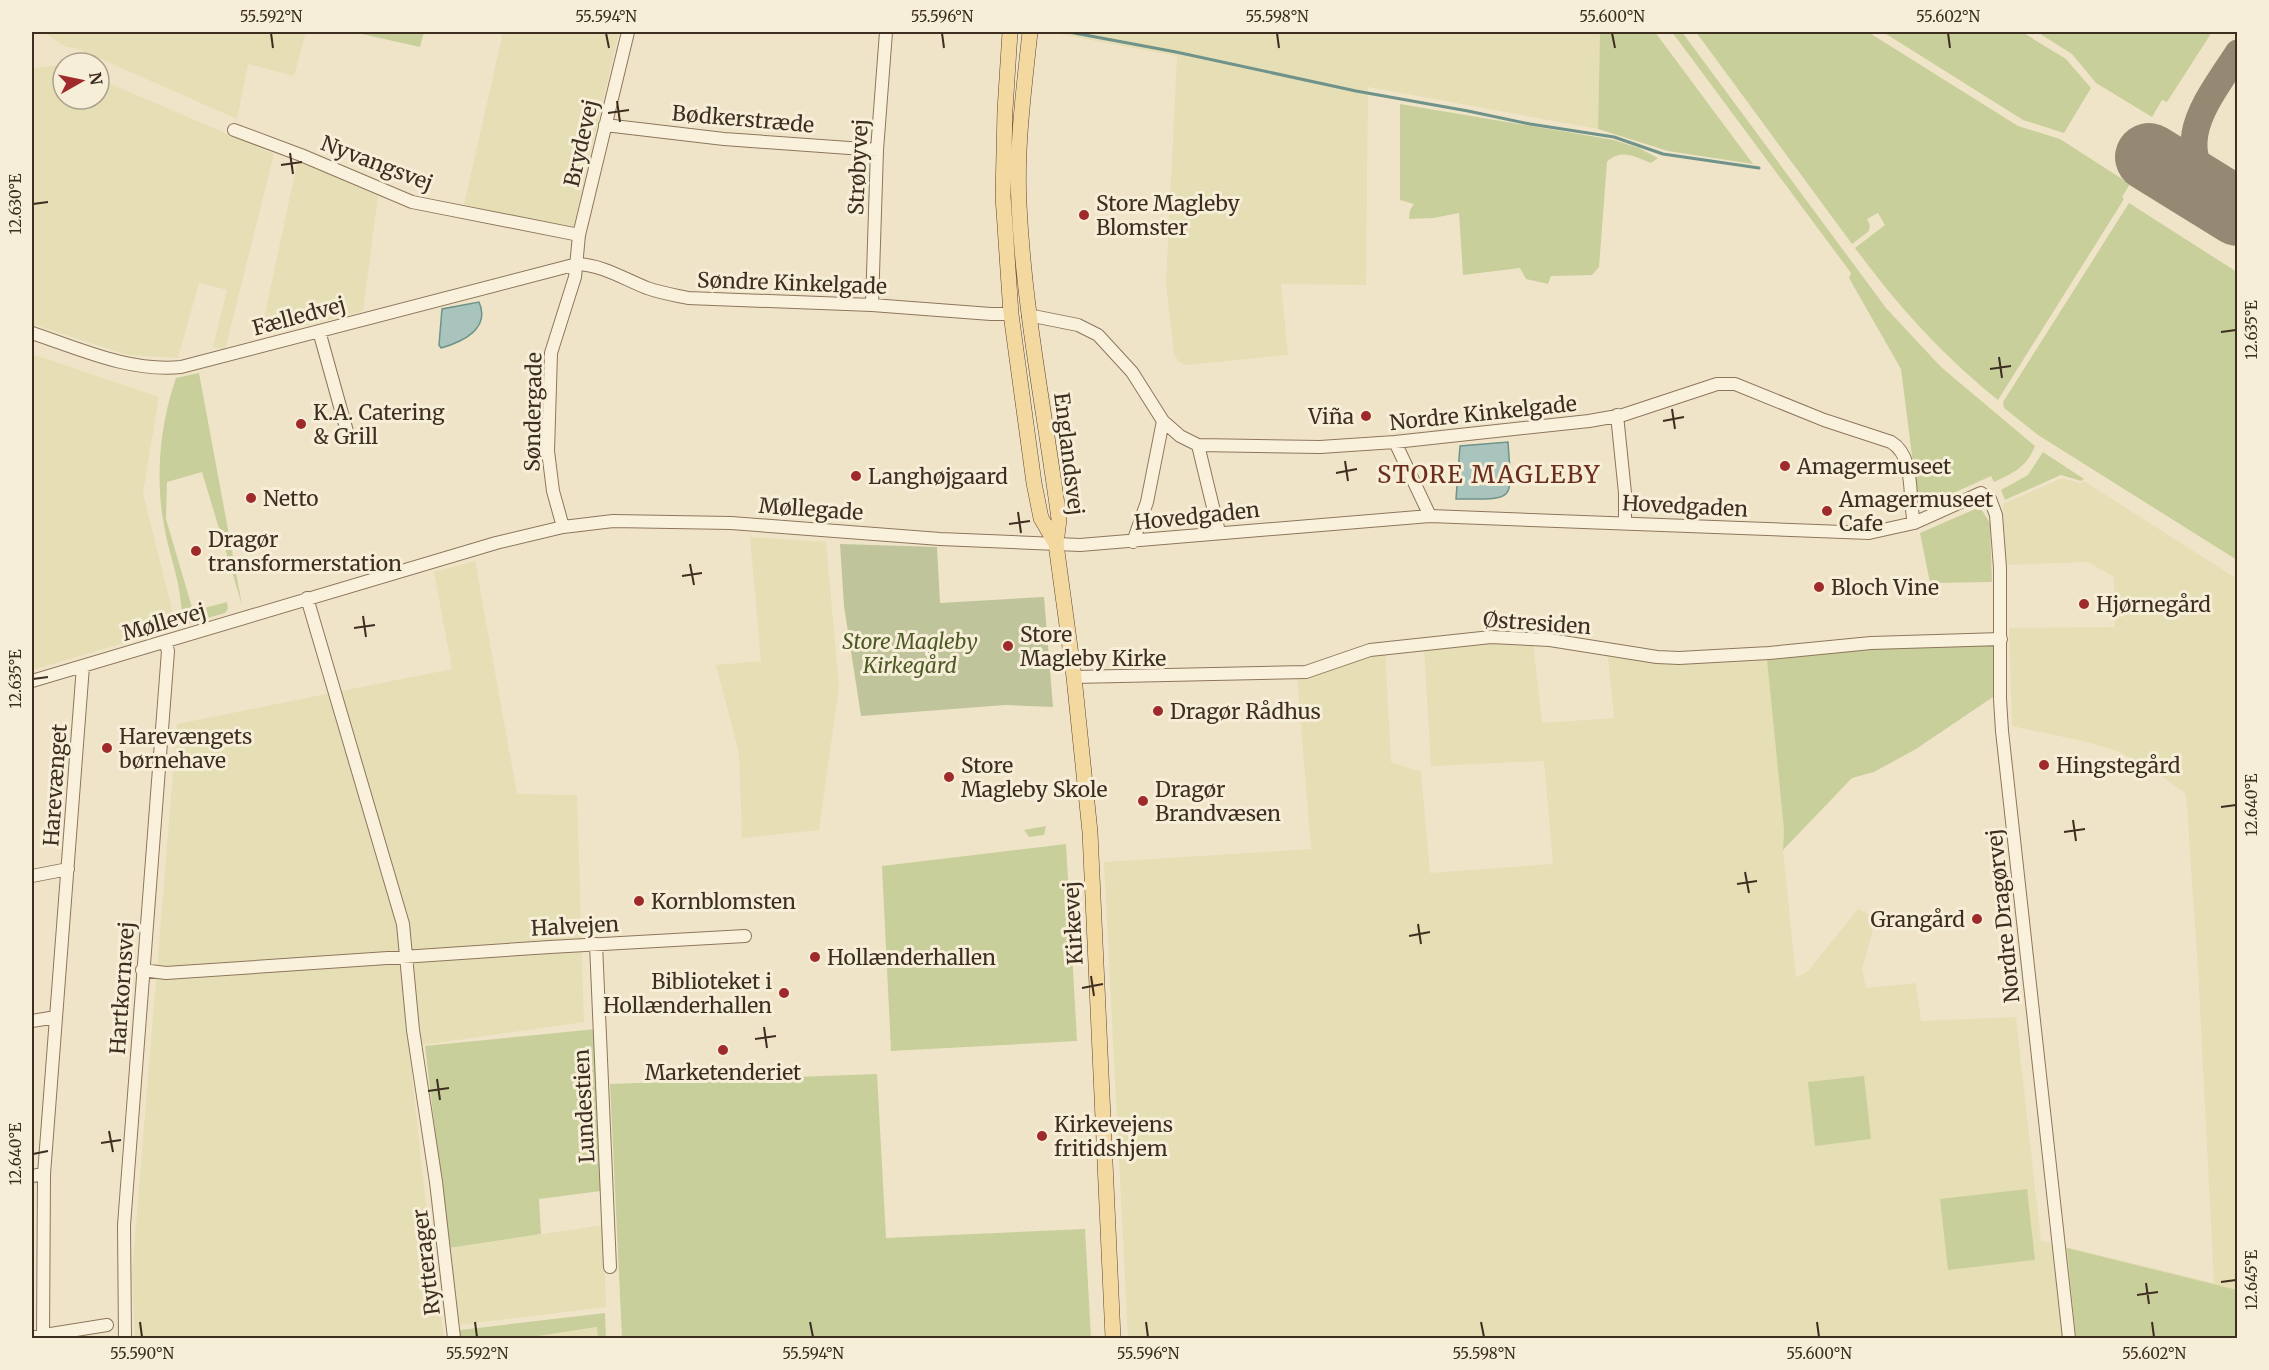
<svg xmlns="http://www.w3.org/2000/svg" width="2269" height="1370" font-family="Merriweather,serif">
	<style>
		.farmland { fill: #e6deb5 }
		.green { fill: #c9cf9b }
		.cemetery { fill: #bfc49a }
		.water { fill: #a9c4bc; stroke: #6f938a; stroke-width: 1.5 }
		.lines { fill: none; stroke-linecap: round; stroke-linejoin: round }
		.stream { stroke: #6f938a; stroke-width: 3 }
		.taxiway { stroke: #968974; stroke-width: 27 }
		.runway { stroke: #968974; stroke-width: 68 }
		.minor-casing { stroke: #8d765c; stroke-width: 14 }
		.major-casing { stroke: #5b4430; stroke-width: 16 }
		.minor { stroke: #faf1dc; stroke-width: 12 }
		.major { stroke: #f3d9a0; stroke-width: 15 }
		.ticks { fill: none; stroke: #3d2e20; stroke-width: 2 }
		.poi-dot { fill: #9e2a2b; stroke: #f7eed8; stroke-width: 2 }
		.labels { text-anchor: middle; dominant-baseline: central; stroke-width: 6; stroke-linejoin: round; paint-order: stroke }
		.street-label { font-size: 21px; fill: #3d2e20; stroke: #f7eed8 }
		.poi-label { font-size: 21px; fill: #3d2e20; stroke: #f7eed8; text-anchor: start }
		.park-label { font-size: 21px; font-style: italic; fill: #4d5a26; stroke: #f7eed8 }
		.quarter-label { font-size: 24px; letter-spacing: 1.5px; fill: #6b2e1e; stroke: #f7eed8 }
		.neatline { fill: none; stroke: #3d2e20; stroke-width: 2 }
		.ticks-label { font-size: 15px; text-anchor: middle; fill: #3d2e20 }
	</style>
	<rect width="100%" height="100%" fill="#f0e4c8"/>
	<path class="farmland" d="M43,32H306L294,76L248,64L237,119L76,48L66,47Z
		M503,32H619L573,228L464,205Z
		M1047,32H1600L1598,129L1368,87L1366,285L1281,284L1288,355L1187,365L1179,362L1174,354L1166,284L1177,56Z
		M63,65V99H99V79L274,154L225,350L213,347L227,290L199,283L178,358L128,355L32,324V68Z
		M298,159L378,196L363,311L260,337Z
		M32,354L159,397L143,493L172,609L175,628L32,670Z
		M2062,478L2080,483L2084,481L2237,579V1338H1128L1104,862L1311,849L1297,675L1385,650L1391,762L1421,772L1430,873L1553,864L1544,761L1431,766L1424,646L1474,642H1533L1542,723L1614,718L1608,657L1664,662L1767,660L1784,830L1783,850L1796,978L1808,971L1858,909L1876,918L1862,969L1866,988L1916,983L1921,1021L2016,1017L2041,1241L2214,1283L2198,968L2186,794L2155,771L2117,751L2087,742L2012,726L2009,628L2115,627L2114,577L2088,562L2006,565L2003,504Z
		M750,537L826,542L839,687L819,830L742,838L739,753L716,665L761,661Z
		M475,561L517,794L577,795L584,1022L409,1047L425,1196L444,1338H135L132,1273L177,724L452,669L434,572Z
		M603,1225L606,1307L459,1325L449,1248Z
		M598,1327V1338H525Z"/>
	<path class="green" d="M353,32H424L420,47Z
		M1600,32H1655L1753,164L1668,151L1598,129Z
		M1672,32H1682L1886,308L1941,367L2035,446C2026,468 2015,472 1994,482L1991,476L1925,506L1918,503L1901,369L1849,278L1851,273Z
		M1696,32H1868L2018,126L2060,139L2130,184L2122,197L2124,199L1998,400C1941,354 1898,306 1855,248L1885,225L1878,213L1867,219L1870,225L1869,231L1852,244Z
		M1883,32H2022L2066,59L2091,88L2064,133L2023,120Z
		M2037,32H2212L2167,102L2162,100L2152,117L2096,83L2072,54Z
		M1400,104L1614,140L1639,148L1658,158L1651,163C1635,157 1621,148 1607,162L1599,267L1592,275L1551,276L1548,284L1526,279L1520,268L1463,275L1459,213L1433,218L1409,219L1410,210L1414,204L1400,200Z
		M2129,203L2237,272V560L2038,435L2004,408L2003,402Z
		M199,373L242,605L202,472L167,482L166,519L193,611L227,602L228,609L225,613L187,624C180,612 181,597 178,584C174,564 167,545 164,525C155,478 160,424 176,378Z
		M2043,452L2084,479L2081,481L2061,475L2005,500L2001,490L2028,475Z
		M1980,507L1990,523L1992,582L1930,583L1920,533Z
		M1995,642L1996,695L1916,749L1874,772L1852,778L1783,850L1784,830L1767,660L1771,657L1827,651Z
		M1046,826L1044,835L1029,837L1024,830Z
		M1066,844L1077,1041L891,1051L882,866Z
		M596,1029L601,1191L539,1199L541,1234L449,1248L425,1046Z
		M877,1074L886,1238L1085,1229L1091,1338H622L610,1084Z
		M1864,1076L1871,1139L1815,1146L1808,1082Z
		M2027,1189L2035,1260L1948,1270L1940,1199Z
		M2067,1248L2237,1290V1338H2076Z
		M605,1313L606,1338H598L597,1327L525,1338H460V1330Z"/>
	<path class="cemetery" d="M840,544L937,547L940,603L1044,597L1053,707L1005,705L861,716L844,606Z"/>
	<path class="water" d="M479,302C491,329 462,342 441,348L439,345L442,309Z
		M1508,442C1512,503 1517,499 1456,499L1460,446Z"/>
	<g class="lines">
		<path class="stream" d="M1069,32L1176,52L1356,91L1468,111L1530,124L1614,137L1663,154L1759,168"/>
		<path class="taxiway" d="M2223,203C2167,147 2203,107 2238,53"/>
		<path class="runway" d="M2149,157L2238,212"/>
		<defs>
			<path id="minor" d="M605,125L724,139L877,150
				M234,130L301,155L412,202L579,235
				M872,305L877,150L886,32
				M1028,315L1078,325L1098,335L1132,372L1163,421L1180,436L1198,445L1320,447L1395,442L1589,421L1623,415L1717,384H1735L1824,420L1891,442C1916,457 1908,498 1914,523
				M319,331L348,435
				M32,333C80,349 129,372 181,367L577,264C603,265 624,279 647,288C661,293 674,295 688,298L872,305L991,314H1011
				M1617,415L1625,493V523
				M1395,442L1430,516
				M1198,445L1219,532
				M563,527L553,491L548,451L551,353L575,277L579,235L628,32
				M1133,542L1147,502L1163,421
				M307,598L403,924L413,1030L436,1182L454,1338
				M1074,677L1306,672L1370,650L1491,637L1550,640L1657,657L1679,658L1769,653L1871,643L2001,639
				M32,681L496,543L563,527L613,521L731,523L940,539L1080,545L1430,516L1869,533L1914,523L1981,493L1990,499L1996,515L2000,568V699L2002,731L2069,1338
				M32,876L68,869
				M596,944L610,1267
				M142,970L166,973L550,947L745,936
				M32,1021L56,1017
				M32,1176L44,1174
				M32,1337L107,1325
				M43,1338L44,1174L83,666
				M125,1338L124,1225L168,651L165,642"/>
			<path id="major" d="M1010,32L1005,110L1003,196L1011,314L1034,483L1041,518L1056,544
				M1030,32C1024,89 1016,147 1019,205C1024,310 1045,414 1059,519L1056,544L1074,677L1090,832L1113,1338"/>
		</defs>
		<use href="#minor" class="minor-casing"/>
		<use href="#major" class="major-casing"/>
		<use href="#minor" class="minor"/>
		<use href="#major" class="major"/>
	</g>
	<path class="ticks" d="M271,33L273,48M606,33L609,48M942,33L944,48M1277,33L1279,48M1612,33L1615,48M1948,33L1950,48M617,101L620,122M608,113L629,110M290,153L293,174M281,165L302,162M33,204L48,202M2221,332L2236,330M1999,357L2002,378M1990,369L2011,366M1672,409L1675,429M1663,421L1684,417M1345,461L1348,481M1336,473L1357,469M1018,512L1021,533M1009,524L1030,521M690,564L694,585M682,576L702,573M363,616L366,637M354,628L375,625M33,679L48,677M2221,807L2236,805M2073,820L2076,841M2064,832L2085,829M1745,872L1749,893M1737,884L1757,881M1418,924L1421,944M1409,936L1430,932M1091,976L1094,996M1082,988L1103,984M764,1027L767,1048M755,1039L776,1036M437,1079L440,1100M428,1091L449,1088M109,1131L113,1152M101,1143L121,1140M33,1154L48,1151M2221,1282L2236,1280M2146,1283L2149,1304M2137,1295L2158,1292M140,1322L142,1337M475,1322L477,1337M810,1322L813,1337M1146,1322L1148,1337M1481,1322L1484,1337M1817,1322L1819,1337M2152,1322L2154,1337"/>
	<g class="poi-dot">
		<circle cx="1084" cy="215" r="6"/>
		<circle cx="1366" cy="416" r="6"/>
		<circle cx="301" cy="424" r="6"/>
		<circle cx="1785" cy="466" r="6"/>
		<circle cx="856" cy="476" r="6"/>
		<circle cx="251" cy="498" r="6"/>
		<circle cx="1827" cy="511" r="6"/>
		<circle cx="196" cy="551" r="6"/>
		<circle cx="1819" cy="587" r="6"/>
		<circle cx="2084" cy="604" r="6"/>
		<circle cx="1008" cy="646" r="6"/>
		<circle cx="1158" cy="711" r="6"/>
		<circle cx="107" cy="748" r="6"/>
		<circle cx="2044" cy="765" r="6"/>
		<circle cx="949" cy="777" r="6"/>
		<circle cx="1143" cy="801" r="6"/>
		<circle cx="639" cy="901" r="6"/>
		<circle cx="1977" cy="919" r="6"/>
		<circle cx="815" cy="957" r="6"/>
		<circle cx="784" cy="993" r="6"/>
		<circle cx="723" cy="1050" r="6"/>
		<circle cx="1042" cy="1136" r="6"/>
	</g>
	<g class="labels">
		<g class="street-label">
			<text transform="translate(743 119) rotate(5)">Bødkerstræde</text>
			<text transform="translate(581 143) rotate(-77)">Brydevej</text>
			<text transform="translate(377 163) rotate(21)">Nyvangsvej</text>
			<text transform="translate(858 167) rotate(-87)">Strøbyvej</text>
			<text transform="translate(792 283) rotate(2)">Søndre Kinkelgade</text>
			<text transform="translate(299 316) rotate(-15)">Fælledvej</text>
			<text transform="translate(533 412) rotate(-89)">Søndergade</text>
			<text transform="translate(1483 413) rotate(-6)">Nordre Kinkelgade</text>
			<text transform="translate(1069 454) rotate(83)">Englandsvej</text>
			<text transform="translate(1685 506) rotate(3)">Hovedgaden</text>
			<text transform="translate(811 509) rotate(4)">Møllegade</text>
			<text transform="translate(1197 516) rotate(-6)">Hovedgaden</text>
			<text transform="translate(164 622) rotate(-16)">Møllevej</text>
			<text transform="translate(1537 623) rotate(4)">Østresiden</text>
			<text transform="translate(55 785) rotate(-86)">Harevænget</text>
			<text transform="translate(2003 916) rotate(-96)">Nordre Dragørvej</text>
			<text transform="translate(1073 923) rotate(-93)">Kirkevej</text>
			<text transform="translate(575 926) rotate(-3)">Halvejen</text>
			<text transform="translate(122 988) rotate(-86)">Hartkornsvej</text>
			<text transform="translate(584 1106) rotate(-93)">Lundestien</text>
			<text transform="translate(426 1262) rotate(-97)">Rytterager</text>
		</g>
		<g class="poi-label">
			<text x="1096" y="203">Store Magleby<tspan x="1096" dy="24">Blomster</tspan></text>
			<text x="313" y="412">K.A. Catering<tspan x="313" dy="24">&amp; Grill</tspan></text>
			<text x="1354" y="416" text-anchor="end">Viña</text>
			<text x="1797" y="466">Amagermuseet</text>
			<text x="868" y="476">Langhøjgaard</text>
			<text x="263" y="498">Netto</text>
			<text x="1839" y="499">Amagermuseet<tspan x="1839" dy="24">Cafe</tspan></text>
			<text x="208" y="539">Dragør<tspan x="208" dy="24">transformerstation</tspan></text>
			<text x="1831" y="587">Bloch Vine</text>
			<text x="2096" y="604">Hjørnegård</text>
			<text x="1020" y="634">Store<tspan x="1020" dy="24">Magleby Kirke</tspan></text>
			<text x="1170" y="711">Dragør Rådhus</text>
			<text x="119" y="736">Harevængets<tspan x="119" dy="24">børnehave</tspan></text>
			<text x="961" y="765">Store<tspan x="961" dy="24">Magleby Skole</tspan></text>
			<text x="2056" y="765">Hingstegård</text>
			<text x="1155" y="789">Dragør<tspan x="1155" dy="24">Brandvæsen</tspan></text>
			<text x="651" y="901">Kornblomsten</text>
			<text x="1965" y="919" text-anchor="end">Grangård</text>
			<text x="827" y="957">Hollænderhallen</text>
			<text x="772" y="981" text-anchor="end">Biblioteket i<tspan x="772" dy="24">Hollænderhallen</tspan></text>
			<text x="723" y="1072" text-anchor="middle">Marketenderiet</text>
			<text x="1054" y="1124">Kirkevejens<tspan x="1054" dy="24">fritidshjem</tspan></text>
		</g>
		<g class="park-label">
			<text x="910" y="641">Store Magleby<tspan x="910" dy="24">Kirkegård</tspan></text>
		</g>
		<g class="quarter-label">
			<text x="1489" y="474">STORE MAGLEBY</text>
		</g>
	</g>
	<rect width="2269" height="1370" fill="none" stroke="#f7eed8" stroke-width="66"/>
	<g transform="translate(81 81) rotate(81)"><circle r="28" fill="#f7eed8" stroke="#ada18e" stroke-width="1.5"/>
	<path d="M0-4.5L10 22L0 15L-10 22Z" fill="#9e2a2b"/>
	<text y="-9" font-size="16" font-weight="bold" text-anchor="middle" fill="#3d2e20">N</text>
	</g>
	<rect x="33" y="33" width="2203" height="1304" class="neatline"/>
	<g class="ticks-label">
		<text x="271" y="22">55.592°N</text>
		<text x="606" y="22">55.594°N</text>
		<text x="942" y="22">55.596°N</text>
		<text x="1277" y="22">55.598°N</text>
		<text x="1612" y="22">55.600°N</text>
		<text x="1948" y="22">55.602°N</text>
		<text transform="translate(16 204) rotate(-90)" y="5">12.630°E</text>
		<text transform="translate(2252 330) rotate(-90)" y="5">12.635°E</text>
		<text transform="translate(16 679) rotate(-90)" y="5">12.635°E</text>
		<text transform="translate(2252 805) rotate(-90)" y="5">12.640°E</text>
		<text transform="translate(16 1154) rotate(-90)" y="5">12.640°E</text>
		<text transform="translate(2252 1280) rotate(-90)" y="5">12.645°E</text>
		<text x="142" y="1359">55.590°N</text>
		<text x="477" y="1359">55.592°N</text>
		<text x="813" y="1359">55.594°N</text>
		<text x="1148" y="1359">55.596°N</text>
		<text x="1484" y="1359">55.598°N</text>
		<text x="1819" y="1359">55.600°N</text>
		<text x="2154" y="1359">55.602°N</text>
	</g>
</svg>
